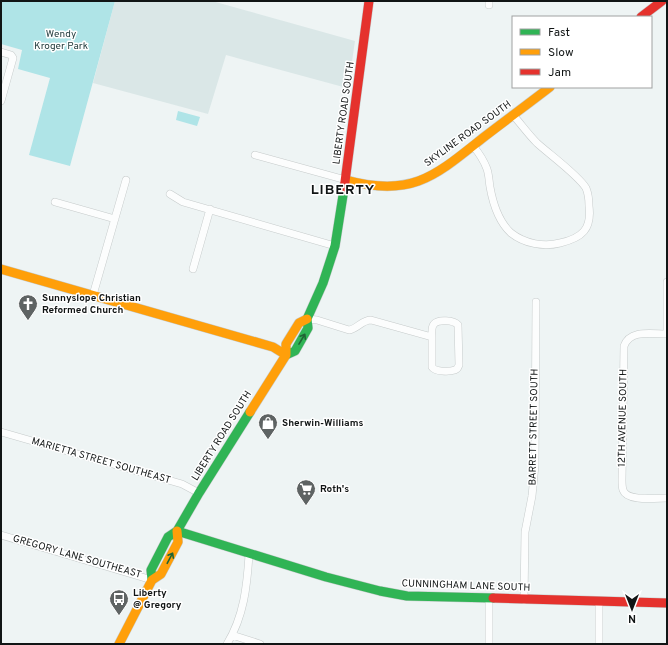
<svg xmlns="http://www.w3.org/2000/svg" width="668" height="645" font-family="Overpass,sans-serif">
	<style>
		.built { fill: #dae7e7 }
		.green { fill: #afe4e7 }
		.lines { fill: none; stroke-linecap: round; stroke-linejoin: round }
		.street-casing { stroke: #c6cbcb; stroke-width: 8 }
		.fast-casing { stroke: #c6cbcb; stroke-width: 10 }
		.slow-casing { stroke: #c6cbcb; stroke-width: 10 }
		.jam-casing { stroke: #c6cbcb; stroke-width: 10 }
		.street { stroke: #fcfdfd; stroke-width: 7 }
		.fast { stroke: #30b455; stroke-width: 9 }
		.slow { stroke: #ff9f0a; stroke-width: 9 }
		.jam { stroke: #e5322d; stroke-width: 9 }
		.oneway { stroke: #206435 }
		.labels { text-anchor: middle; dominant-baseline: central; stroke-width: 3; stroke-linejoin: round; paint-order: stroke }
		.park-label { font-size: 10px; fill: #233d3e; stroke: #fff }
		.street-label { font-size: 10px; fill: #111515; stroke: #fff }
		.poi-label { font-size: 10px; font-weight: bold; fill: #111515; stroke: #fff; text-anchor: start }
		.district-label { font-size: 14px; font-weight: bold; letter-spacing: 1px; fill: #111515; stroke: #fff }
	</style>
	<rect width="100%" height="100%" fill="#eef4f4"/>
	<path class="built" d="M115,1H212L355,41L349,82L347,88L226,55L208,114L93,83Z"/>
	<path class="green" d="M1,1H115L70,166L29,155L50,78L18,69L22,50L1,44Z
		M178,111L200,117L197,126L176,120Z"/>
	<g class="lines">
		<defs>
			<path id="street" d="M489,1V5
				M1,52L11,55L13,58L1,101
				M473,146C479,153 484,161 487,169C489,175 489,181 490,187C493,204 498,221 511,233C525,244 544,247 560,243C582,238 592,229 589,206C589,200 588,193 586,188C578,175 549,154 537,143C528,134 521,124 513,115
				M255,155L346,180
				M170,194L183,202L335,246
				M55,202L115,219
				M193,269L210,209
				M93,295L126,180
				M307,319L317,320L349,330C357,329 362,320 371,320L432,337V367C435,372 449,372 455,370C458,369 458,367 459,365L458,325C454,320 438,319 434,324C431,327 432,334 432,337
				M667,334C652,334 630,329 624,346L622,480C622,483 622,487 623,490C627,502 656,498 667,498
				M667,334V282
				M1,432L182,484L199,493
				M1,535L152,580
				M489,599V644
				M524,600L525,532L532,496L535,465L536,302
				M232,635L260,644
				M227,644C244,616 247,586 249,555
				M599,644V602"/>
			<path id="fast" d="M286,355L295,351L308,328L307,319L323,283L335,246L344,189
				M177,531L326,577L380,591L407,596L493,598
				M152,580L151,570L168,537L177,531L199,493L250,412"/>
			<path id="slow" d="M346,180C412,198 435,176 484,137C506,120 528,104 550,87
				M1,269L273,347L286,355
				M250,412L286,355V344L299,323L307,319
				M119,644L152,580L161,574L178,542L177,531"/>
			<path id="jam" d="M641,17L662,1
				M344,189L369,1
				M493,598L667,603"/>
		</defs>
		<use href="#street" class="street-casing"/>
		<use href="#fast" class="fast-casing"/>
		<use href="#slow" class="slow-casing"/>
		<use href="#jam" class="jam-casing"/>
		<use href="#street" class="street"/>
		<use href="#fast" class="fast"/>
		<use href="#slow" class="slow"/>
		<use href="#jam" class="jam"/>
	</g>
	<defs><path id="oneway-shaft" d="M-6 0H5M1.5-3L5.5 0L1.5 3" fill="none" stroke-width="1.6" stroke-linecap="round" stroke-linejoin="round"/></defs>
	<g class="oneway">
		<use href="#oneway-shaft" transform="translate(302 339) rotate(-59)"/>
		<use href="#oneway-shaft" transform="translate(170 558) rotate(-62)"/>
	</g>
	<defs>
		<symbol id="church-pin" viewBox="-11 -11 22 30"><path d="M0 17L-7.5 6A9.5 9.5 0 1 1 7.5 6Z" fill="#5e6363" stroke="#fff"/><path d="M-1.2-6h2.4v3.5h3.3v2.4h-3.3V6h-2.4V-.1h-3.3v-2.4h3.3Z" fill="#fff"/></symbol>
		<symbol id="shop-pin" viewBox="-11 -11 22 30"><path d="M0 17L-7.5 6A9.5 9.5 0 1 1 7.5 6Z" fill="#5e6363" stroke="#fff"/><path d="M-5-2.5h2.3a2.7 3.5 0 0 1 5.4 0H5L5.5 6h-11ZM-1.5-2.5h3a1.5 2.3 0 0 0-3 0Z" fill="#fff"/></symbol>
		<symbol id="supermarket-pin" viewBox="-11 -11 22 30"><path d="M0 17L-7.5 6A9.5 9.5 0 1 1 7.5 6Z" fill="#5e6363" stroke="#fff"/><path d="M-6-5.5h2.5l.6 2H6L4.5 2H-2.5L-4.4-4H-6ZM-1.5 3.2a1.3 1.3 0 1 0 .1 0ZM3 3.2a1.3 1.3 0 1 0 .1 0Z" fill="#fff"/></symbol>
		<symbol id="bus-pin" viewBox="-11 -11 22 30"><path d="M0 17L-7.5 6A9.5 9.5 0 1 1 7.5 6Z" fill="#5e6363" stroke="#fff"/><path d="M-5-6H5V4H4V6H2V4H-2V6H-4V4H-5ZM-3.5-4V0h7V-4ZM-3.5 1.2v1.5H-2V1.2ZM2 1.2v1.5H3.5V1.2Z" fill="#fff"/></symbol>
	</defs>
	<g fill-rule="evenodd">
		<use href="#church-pin" x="17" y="293" width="22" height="30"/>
		<use href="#shop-pin" x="257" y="412" width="22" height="30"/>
		<use href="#supermarket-pin" x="295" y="478" width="22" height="30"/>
		<use href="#bus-pin" x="108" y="588" width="22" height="30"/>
	</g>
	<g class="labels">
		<g class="park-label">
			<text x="61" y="34">Wendy<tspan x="61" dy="12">Kroger Park</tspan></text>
		</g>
		<g class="street-label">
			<text transform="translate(344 113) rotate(-82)">LIBERTY ROAD SOUTH</text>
			<text transform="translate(468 134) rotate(-36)">SKYLINE ROAD SOUTH</text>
			<text transform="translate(623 418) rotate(-89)">12TH AVENUE SOUTH</text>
			<text transform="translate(534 427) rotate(-89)">BARRETT STREET SOUTH</text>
			<text transform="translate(222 436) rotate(-58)">LIBERTY ROAD SOUTH</text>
			<text transform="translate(101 461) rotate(16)">MARIETTA STREET SOUTHEAST</text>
			<text transform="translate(77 557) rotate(16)">GREGORY LANE SOUTHEAST</text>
			<text transform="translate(466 586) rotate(2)">CUNNINGHAM LANE SOUTH</text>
		</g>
		<g class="poi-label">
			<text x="42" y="298">Sunnyslope Christian<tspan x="42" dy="12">Reformed Church</tspan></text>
			<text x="282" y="423">Sherwin-Williams</text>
			<text x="320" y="489">Roth's</text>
			<text x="133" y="593">Liberty<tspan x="133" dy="12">@ Gregory</tspan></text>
		</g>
		<g class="district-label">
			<text x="343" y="190">LIBERTY</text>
		</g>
	</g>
	<rect width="668" height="645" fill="none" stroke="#111515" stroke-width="4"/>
	<rect x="512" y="16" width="140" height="72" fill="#ffffff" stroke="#a0a1a1"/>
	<rect x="520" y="29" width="20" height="6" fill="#30b455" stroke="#a0a1a1"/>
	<text x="548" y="36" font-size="12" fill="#111515">Fast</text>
	<rect x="520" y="49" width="20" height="6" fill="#ff9f0a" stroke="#a0a1a1"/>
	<text x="548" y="56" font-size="12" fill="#111515">Slow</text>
	<rect x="520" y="69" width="20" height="6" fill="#e5322d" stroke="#a0a1a1"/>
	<text x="548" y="76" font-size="12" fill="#111515">Jam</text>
	<g transform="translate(632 609) rotate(180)" stroke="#ffffff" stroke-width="3" paint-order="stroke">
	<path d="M0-3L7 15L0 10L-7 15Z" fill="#111515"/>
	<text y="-6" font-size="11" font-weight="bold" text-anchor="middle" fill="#111515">N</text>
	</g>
</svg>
